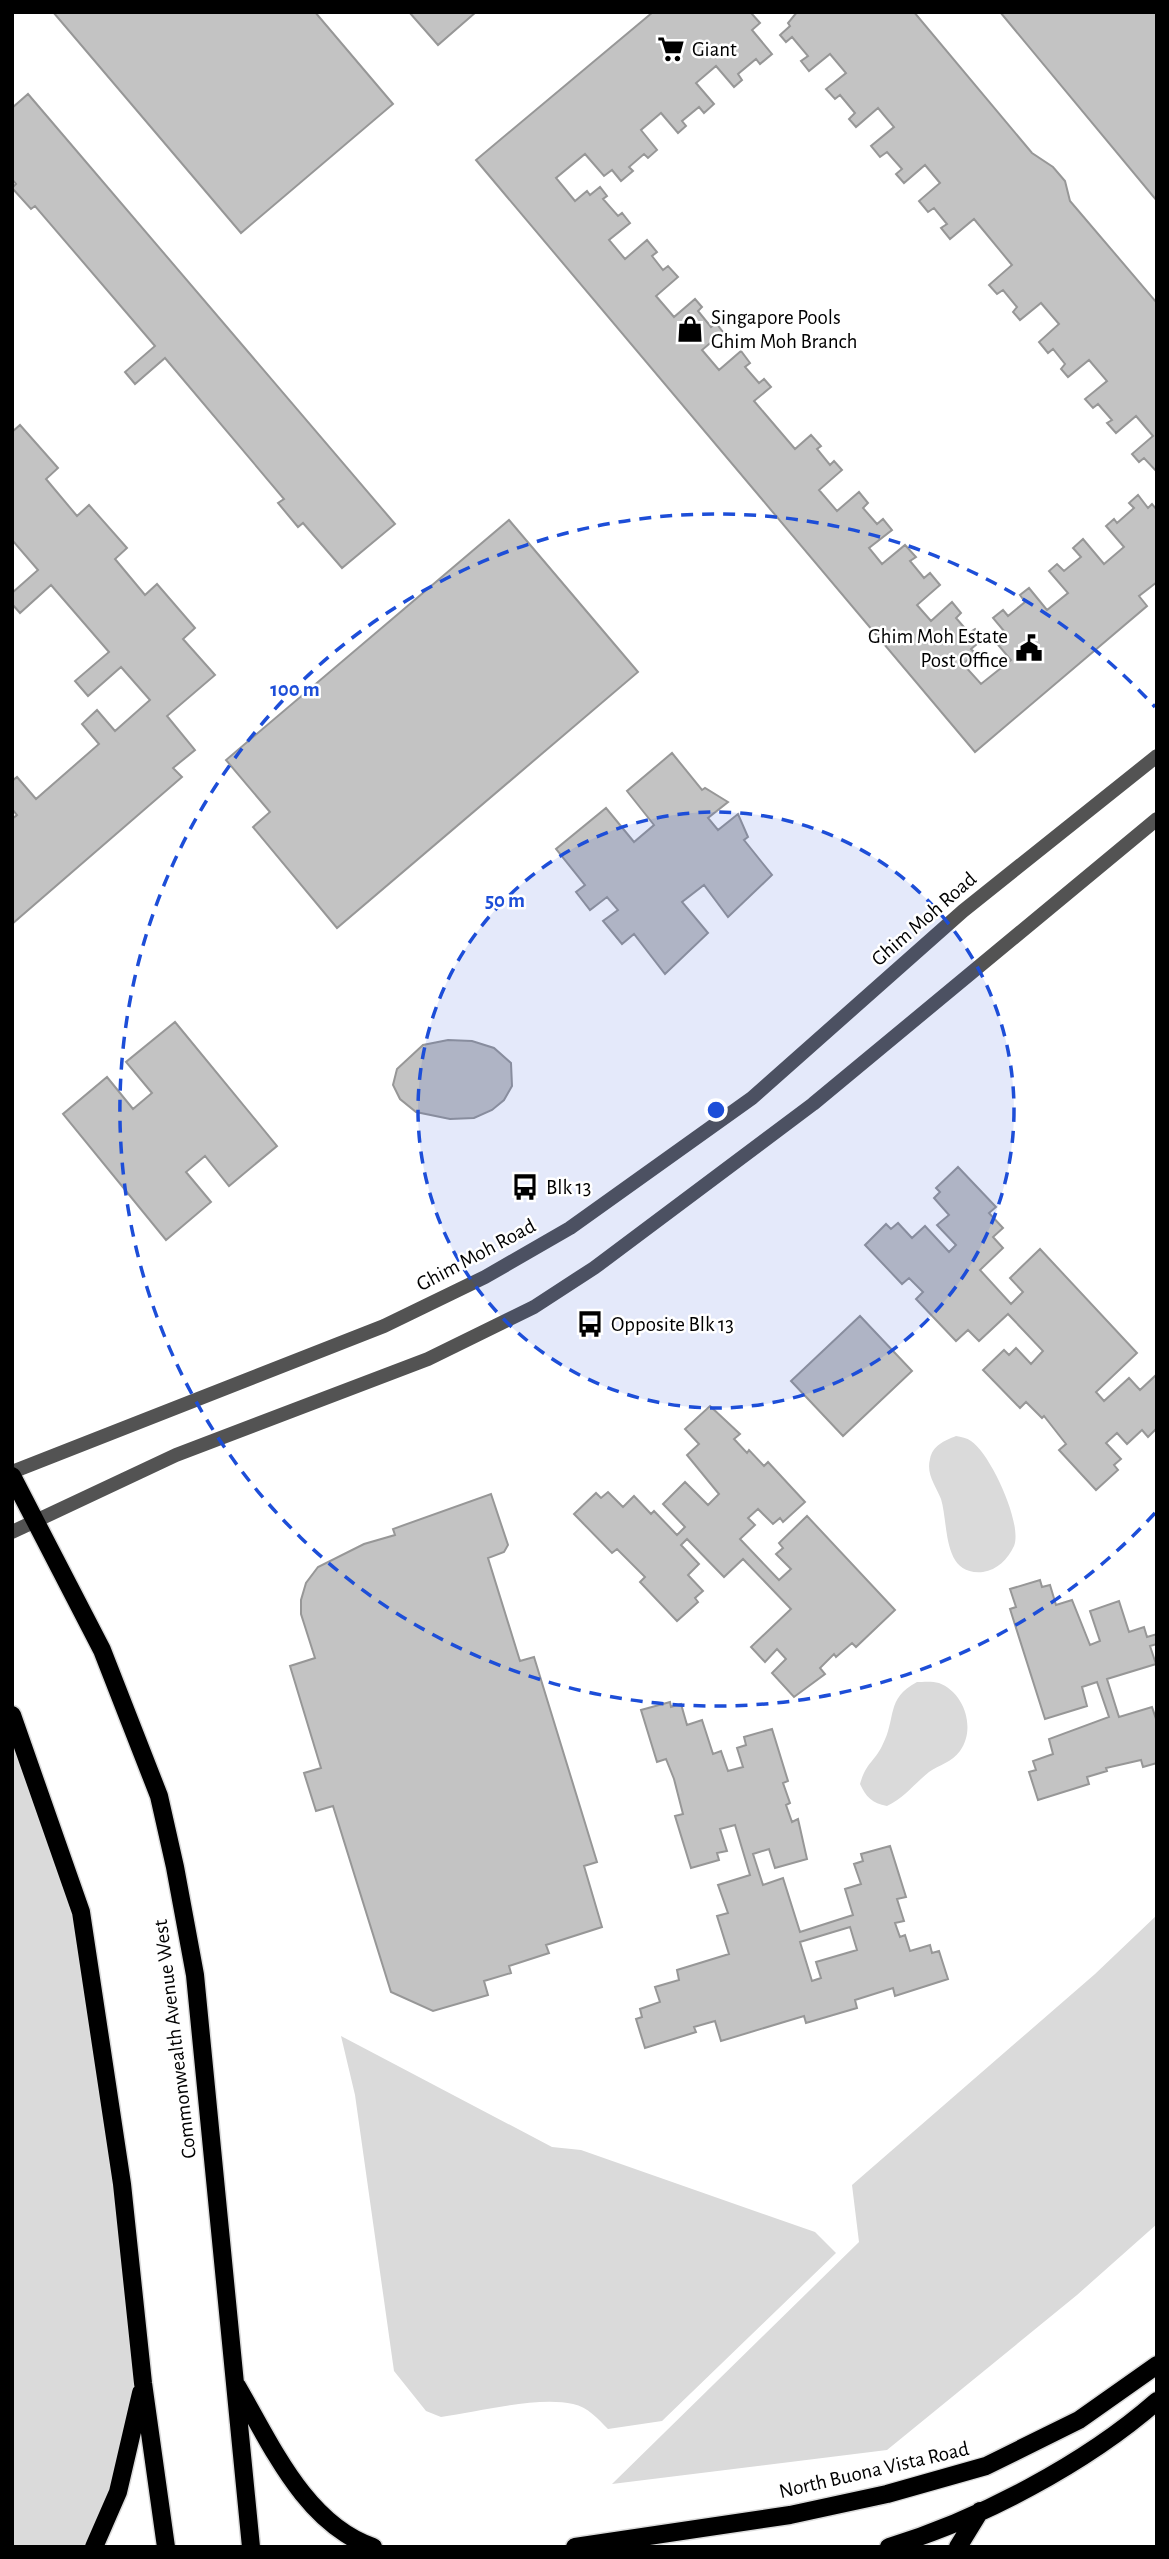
<svg xmlns="http://www.w3.org/2000/svg" width="1169" height="2559" font-family="'Alegreya Sans',sans-serif">
	<style>
		.green { fill: #dadada }
		.building { fill: #c3c3c3; stroke: #979797; stroke-width: 2; fill-rule: evenodd }
		.lines { fill: none; stroke-linecap: round; stroke-linejoin: round }
		.primary-casing { stroke: #dbdbdb; stroke-width: 21 }
		.minor { stroke: #535353; stroke-width: 14 }
		.primary { stroke: #000; stroke-width: 18 }
		.ring { fill: none; stroke: #1d4ed8; stroke-width: 3.5; stroke-dasharray: 12 9 }
		.labels { text-anchor: middle; dominant-baseline: central; stroke-width: 5; stroke-linejoin: round; paint-order: stroke }
		.poi-label { font-size: 21px; fill: #000; stroke: #fff; text-anchor: start }
		.street-label { font-size: 21px; fill: #000; stroke: #fff }
		.centre { fill: #1d4ed8; stroke: #fff; stroke-width: 3.5 }
		.ring-label { font-size: 21px; text-anchor: middle; font-weight: bold; fill: #1d4ed8; stroke: #fff; stroke-width: 5; stroke-linejoin: round; paint-order: stroke }
	</style>
	<rect width="100%" height="100%" fill="#fff"/>
	<path class="green" d="M956,1436C961,1437 967,1438 971,1441C990,1453 1023,1524 1014,1546C1008,1559 997,1570 983,1572C942,1576 949,1526 941,1499C936,1486 926,1475 930,1459C933,1445 944,1441 956,1436Z
		M917,1682C923,1682 932,1681 939,1683C965,1693 976,1729 960,1751C952,1762 939,1765 929,1772C914,1784 904,1798 887,1806C872,1803 866,1797 860,1784C866,1763 874,1762 882,1746C897,1718 885,1699 917,1682Z
		M12,1715L81,1912L143,2383L94,2547H12Z
		M1157,1915V2224L1077,2295L887,2450L612,2484L859,2242L852,2185L1095,1974Z
		M341,2036L552,2147L581,2150L815,2232L836,2253L662,2421L608,2429C598,2419 588,2407 573,2404C537,2396 479,2412 441,2417L426,2411L394,2371L355,2095Z"/>
	<path class="building" d="M53,12H315L393,104L241,233Z
		M409,12H476L438,45Z
		M653,12H754L752,14L760,23L752,30L772,54L760,64L756,59L738,74L742,80L734,87L716,66L696,83L714,104L704,113L699,107L682,121L686,126L678,133L661,113L641,130L657,150L648,158L644,154L629,167L633,171L621,181L612,170L604,176L585,154L556,178L575,201L587,191L590,195L600,187L607,196L603,199L618,216L622,213L630,223L609,240L625,259L647,240L657,252L652,256L663,270L668,266L678,277L656,296L674,317L695,299L702,307L698,311L711,327L716,323L723,332L702,350L719,370L741,351L750,363L745,367L759,383L764,379L771,387L754,401L795,449L811,435L821,446L817,449L830,465L834,461L842,470L819,490L837,511L859,492L868,503L863,508L877,524L883,519L892,530L869,548L882,564L905,545L916,557L910,561L924,578L930,573L940,585L917,605L931,621L952,602L961,613L956,618L969,633L975,629L983,639L971,649L975,653L963,664L981,684L1011,660L994,640L1004,631L993,618L1003,610L1008,616L1025,602L1020,595L1029,588L1047,610L1068,593L1049,571L1057,564L1064,571L1081,557L1073,548L1083,539L1104,564L1124,547L1106,526L1114,519L1117,523L1134,508L1129,503L1138,495L1148,508L1152,504L1157,510V582L1139,596L1147,606L975,752L476,160Z
		M797,12H914L1032,153L1053,167L1065,181L1070,201L1157,303V472L1144,458L1139,462L1132,454L1153,436L1136,416L1116,433L1107,423L1112,420L1098,404L1093,408L1085,399L1107,381L1089,360L1068,377L1061,369L1065,364L1053,349L1048,353L1039,342L1059,324L1041,303L1020,320L1013,312L1017,307L1003,290L997,294L989,285L1012,265L974,219L950,239L941,228L947,224L934,208L928,212L919,201L940,183L925,165L904,183L896,174L902,169L887,152L880,157L871,146L894,127L878,108L856,127L849,119L855,113L840,95L835,99L826,89L846,73L830,54L809,71L801,61L808,56L792,37L786,42L780,35L790,26L788,23Z
		M1000,12H1157V201Z
		M28,94L395,524L342,568L303,523L298,527L278,503L284,499L165,358L135,384L125,372L155,346L35,206L31,209L12,188L16,184L12,179V108Z
		M20,425L58,468L46,479L77,516L89,505L127,548L115,559L145,595L157,584L195,628L183,639L215,675L167,716L195,750L173,768L182,777L12,924V819L17,815L12,809V781L17,777L36,799L99,744L82,724L97,710L115,731L150,700L121,667L88,696L75,681L109,652L51,585L20,613L12,604V593L38,570L12,540V432Z
		M509,520L638,672L337,928L253,827L270,812L226,760Z
		M672,753L702,790L705,788L728,802L708,818L718,830L738,814L748,837L744,840L772,875L728,917L704,885L682,902L708,933L665,974L634,934L622,944L603,921L618,910L607,897L590,910L576,892L585,885L556,849L606,808L634,842L654,825L627,791Z
		M175,1022L277,1146L229,1186L205,1156L186,1172L211,1202L166,1240L63,1114L107,1077L133,1109L152,1093L126,1062Z
		M448,1040L472,1041L494,1048L511,1063L512,1086L504,1100L492,1110L474,1118L450,1119L416,1112L400,1099L393,1085L397,1069L423,1045Z
		M958,1167L996,1207L989,1213L1003,1228L993,1237L1003,1248L980,1270L1011,1304L1023,1292L1010,1278L1040,1249L1137,1353L1096,1392L1104,1401L1129,1378L1140,1390L1155,1376L1157,1378V1428L1148,1437L1142,1430L1127,1444L1117,1433L1106,1443L1121,1459L1114,1465L1118,1470L1096,1490L1059,1450L1066,1444L1044,1416L1042,1418L1026,1402L1020,1408L983,1370L1004,1350L1009,1355L1016,1348L1031,1364L1043,1351L1008,1314L979,1341L968,1330L956,1341L916,1299L923,1292L909,1278L902,1284L865,1245L886,1224L891,1229L898,1223L912,1238L925,1226L949,1252L956,1245L937,1225L949,1215L934,1198L940,1192L936,1188Z
		M860,1316L912,1371L843,1436L791,1381Z
		M710,1406L740,1434L734,1439L747,1453L749,1450L764,1466L768,1462L805,1502L783,1522L780,1518L773,1524L758,1509L748,1518L755,1525L740,1539L779,1580L791,1569L776,1554L783,1548L779,1543L807,1516L895,1610L856,1647L852,1643L836,1657L834,1654L820,1668L825,1674L794,1697L772,1673L786,1659L777,1649L765,1662L751,1647L791,1609L743,1559L724,1577L687,1539L681,1545L699,1564L688,1575L703,1591L695,1598L698,1602L677,1621L640,1582L645,1577L617,1549L612,1553L574,1514L596,1493L601,1498L608,1492L623,1507L634,1496L651,1514L654,1511L677,1535L685,1527L663,1504L685,1482L708,1505L719,1494L687,1455L699,1444L685,1429Z
		M491,1494L508,1545L504,1552L488,1558L520,1661L534,1657L597,1862L584,1866L602,1927L546,1945L549,1953L509,1966L511,1973L484,1981L488,1995L433,2011L391,1992L333,1806L316,1811L304,1773L321,1768L290,1666L315,1658L301,1614V1600L306,1583L318,1567L364,1544L395,1535L393,1529Z
		M1040,1580L1042,1587L1050,1585L1056,1605L1072,1600L1090,1645L1100,1641L1090,1611L1119,1601L1129,1632L1144,1627L1147,1637L1157,1634V1644L1150,1646L1156,1664L1107,1679L1119,1717L1152,1707L1157,1722V1763L1143,1767L1141,1760L1106,1768L1107,1771L1087,1777L1089,1784L1038,1800L1029,1772L1036,1770L1033,1761L1053,1754L1049,1739L1109,1717L1097,1682L1082,1687L1087,1706L1045,1719L1010,1609L1016,1607L1010,1589Z
		M670,1702L671,1707L681,1704L687,1725L702,1720L713,1754L721,1751L728,1771L743,1767L737,1748L746,1745L744,1737L772,1729L788,1781L783,1783L790,1803L786,1805L792,1822L798,1819L807,1859L775,1868L769,1849L753,1854L763,1885L783,1878L800,1932L853,1915L845,1889L861,1884L854,1864L863,1861L861,1854L890,1846L906,1897L897,1899L904,1921L895,1923L900,1937L905,1935L910,1951L930,1945L932,1953L939,1951L948,1979L895,1996L893,1988L855,2000L857,2008L806,2023L804,2016L721,2041L715,2021L694,2027L696,2032L645,2048L636,2019L642,2017L640,2009L660,2002L655,1987L679,1980L677,1970L729,1954L717,1916L728,1913L718,1885L750,1875L735,1825L720,1829L727,1851L717,1853L719,1860L691,1868L675,1816L683,1814L674,1779L666,1759L657,1762L641,1710ZM850,1927L857,1950L816,1962L821,1978L812,1981L800,1942Z"/>
	<g class="lines">
		<defs>
			<path id="primary" d="M12,1476L102,1650L159,1796L175,1867L195,1975L251,2547
				M12,1715L81,1912L122,2184L143,2383L166,2547
				M237,2386C271,2444 305,2524 373,2547
				M94,2547L118,2492L141,2393
				M575,2547L790,2515L887,2494L986,2466L1079,2420L1157,2365
				M889,2547C980,2519 1085,2464 1157,2401
				M958,2547L980,2511"/>
		</defs>
		<use href="#primary" class="primary-casing"/>
		<path class="minor" d="M12,1472L384,1326L485,1277L570,1228L752,1098L963,911L1157,756
			M12,1532L176,1455L428,1359L534,1307L594,1268L813,1104L1157,819"/>
		<use href="#primary" class="primary"/>
	</g>
	<circle cx="716" cy="1110" r="298" fill="#1d4ed8" fill-opacity=".12"/>
	<g class="ring">
		<circle cx="716" cy="1110" r="298"/>
		<path d="M1155 1513A596 596 0 1 1 1155 707"/>
	</g>
	<defs>
		<symbol id="supermarket-bare" viewBox="-9 -9 18 18"><path d="M-6-5.5h2.5l.6 2H6L4.5 2H-2.5L-4.4-4H-6ZM-1.5 3.2a1.3 1.3 0 1 0 .1 0ZM3 3.2a1.3 1.3 0 1 0 .1 0Z" fill="#000" stroke="#fff" stroke-width="2.5" paint-order="stroke"/></symbol>
		<symbol id="shop-bare" viewBox="-9 -9 18 18"><path d="M-5-2.5h2.3a2.7 3.5 0 0 1 5.4 0H5L5.5 6h-11ZM-1.5-2.5h3a1.5 2.3 0 0 0-3 0Z" fill="#000" stroke="#fff" stroke-width="2.5" paint-order="stroke"/></symbol>
		<symbol id="civic-bare" viewBox="-9 -9 18 18"><path d="M-.6-6.5H3V-4.5H.6V-3L4-1V1h2V6H-6V1h2V-1L-.6-3ZM-1.2 2.5V6h2.4V2.5Z" fill="#000" stroke="#fff" stroke-width="2.5" paint-order="stroke"/></symbol>
		<symbol id="bus-bare" viewBox="-9 -9 18 18"><path d="M-5-6H5V4H4V6H2V4H-2V6H-4V4H-5ZM-3.5-4V0h7V-4ZM-3.5 1.2v1.5H-2V1.2ZM2 1.2v1.5H3.5V1.2Z" fill="#000" stroke="#fff" stroke-width="2.5" paint-order="stroke"/></symbol>
	</defs>
	<g fill-rule="evenodd">
		<use href="#supermarket-bare" x="652" y="30" width="38" height="38"/>
		<use href="#shop-bare" x="671" y="310" width="38" height="38"/>
		<use href="#civic-bare" x="1010" y="629" width="38" height="38"/>
		<use href="#bus-bare" x="506" y="1168" width="38" height="38"/>
		<use href="#bus-bare" x="571" y="1305" width="38" height="38"/>
	</g>
	<g class="labels">
		<g class="poi-label">
			<text x="692" y="49">Giant</text>
			<text x="711" y="317">Singapore Pools<tspan x="711" dy="24">Ghim Moh Branch</tspan></text>
			<text x="1008" y="636" text-anchor="end">Ghim Moh Estate<tspan x="1008" dy="24">Post Office</tspan></text>
			<text x="546" y="1187">Blk 13</text>
			<text x="611" y="1324">Opposite Blk 13</text>
		</g>
		<g class="street-label">
			<text transform="translate(924 919) rotate(-41)">Ghim Moh Road</text>
			<text transform="translate(476 1255) rotate(-28)">Ghim Moh Road</text>
			<text transform="translate(175 2039) rotate(-97)">Commonwealth Avenue West</text>
			<text transform="translate(874 2470) rotate(-13)">North Buona Vista Road</text>
		</g>
	</g>
	<circle cx="716" cy="1110" r="10" class="centre"/>
	<g class="ring-label">
		<text x="295" y="696">100 m</text>
		<text x="505" y="907">50 m</text>
	</g>
	<rect width="1169" height="2559" fill="none" stroke="#000000" stroke-width="28"/>
</svg>
